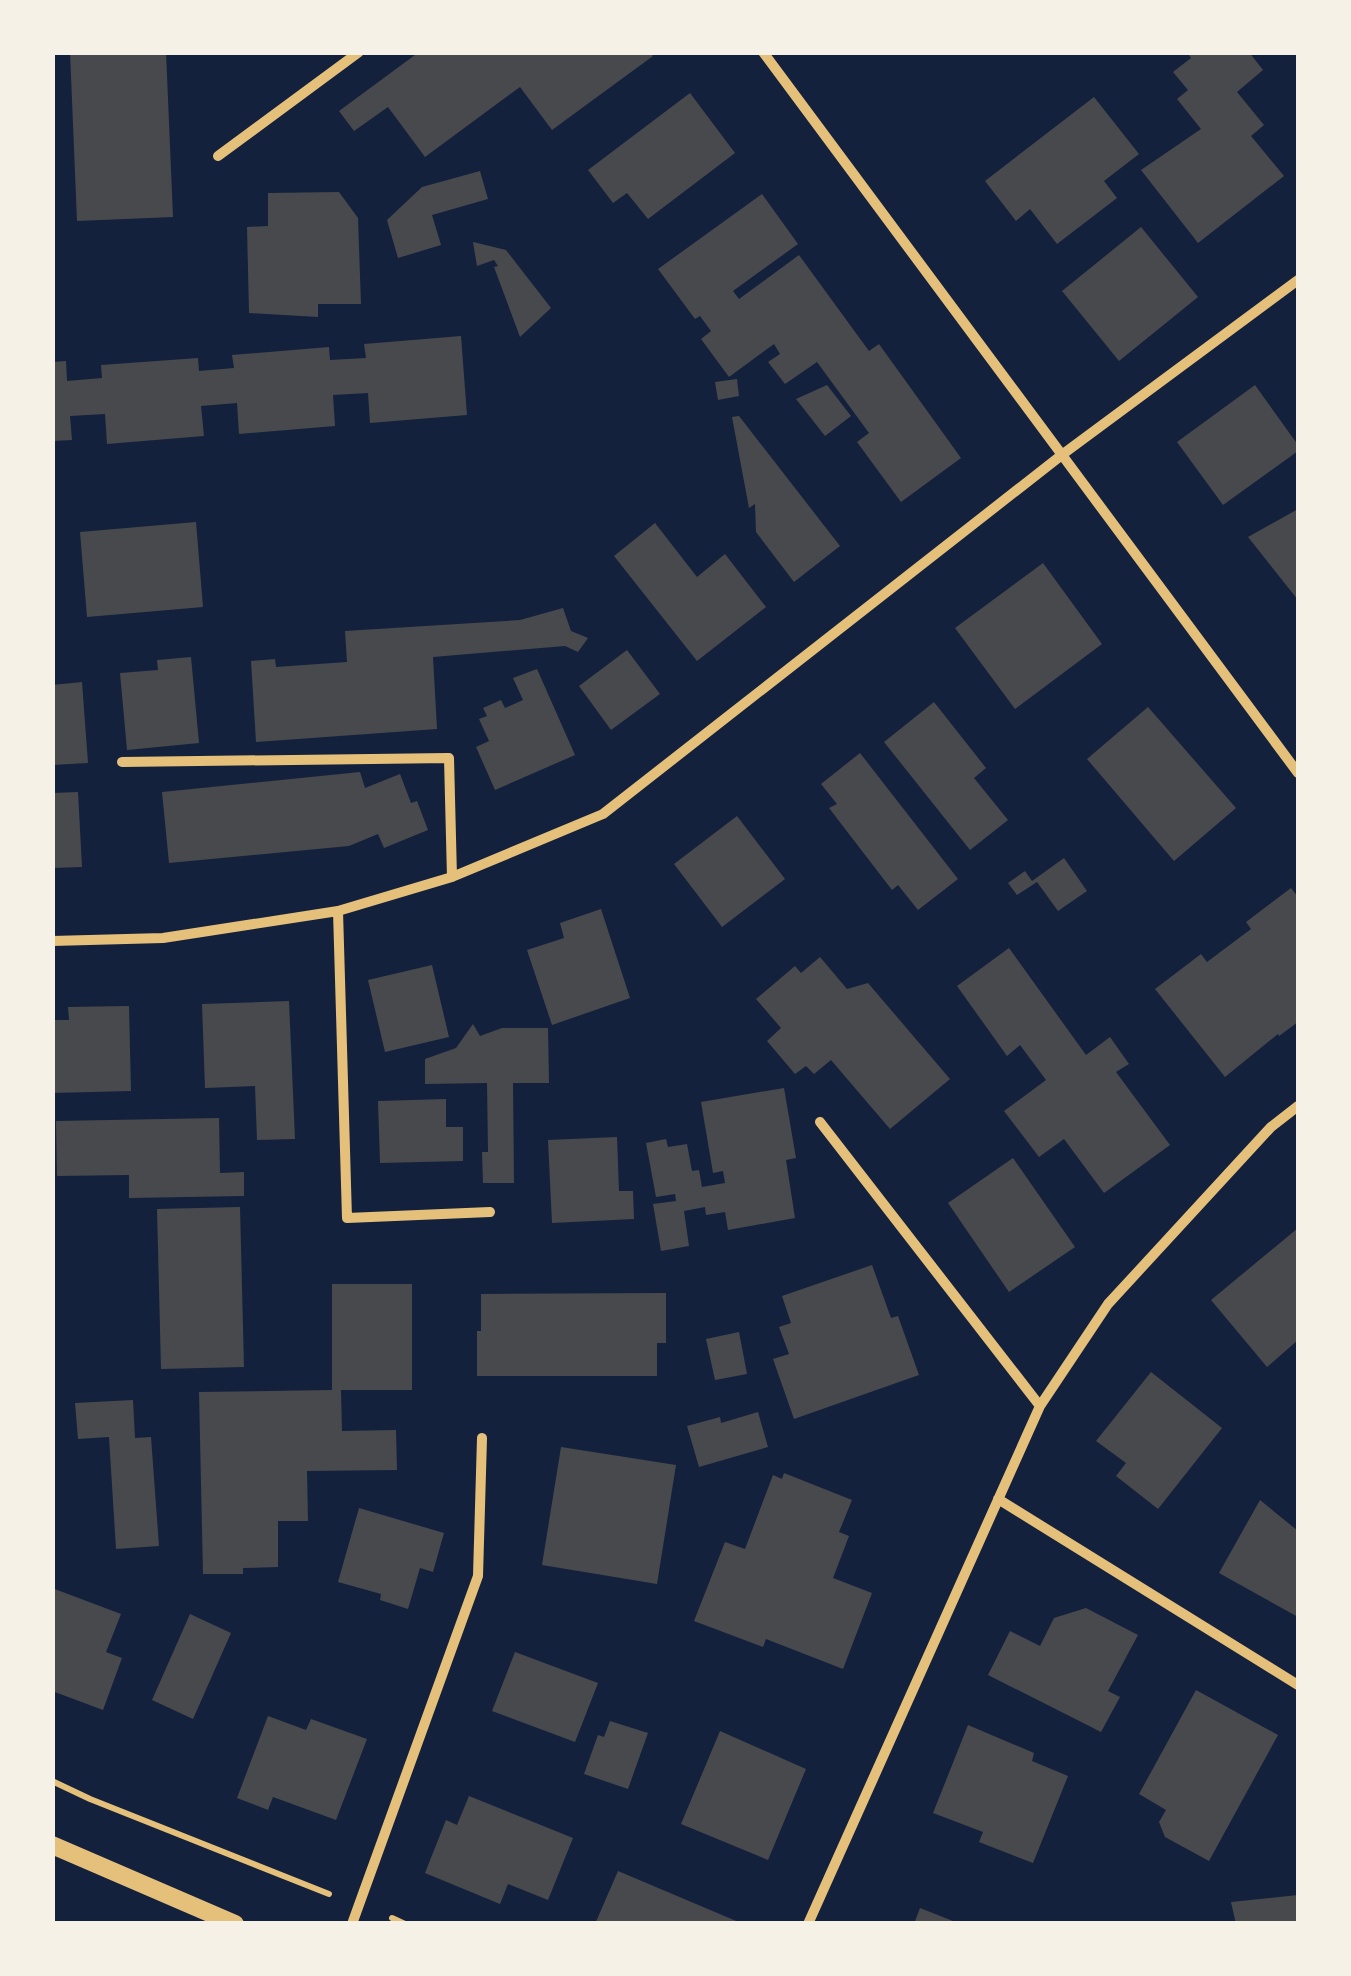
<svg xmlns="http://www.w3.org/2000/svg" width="1351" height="1976" font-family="'DejaVu Sans',sans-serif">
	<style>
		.building { fill: #48494c }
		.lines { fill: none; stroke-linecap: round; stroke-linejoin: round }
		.path { stroke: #e5c07b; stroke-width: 6 }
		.minor { stroke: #e5c07b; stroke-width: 10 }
		.tertiary { stroke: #e5c07b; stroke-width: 18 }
	</style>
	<rect width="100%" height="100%" fill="#14213d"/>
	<path class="building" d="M70,52H166L173,217L77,221Z
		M419,52H650L653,56L552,130L520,87L425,157L388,107L354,131L339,111Z
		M1187,52H1249L1263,70L1237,92L1264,125L1251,136L1284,176L1198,243L1141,170L1201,129L1177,99L1188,90L1173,72L1191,58Z
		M690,93L735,153L648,219L627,193L613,203L588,170Z
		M1094,97L1139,154L1104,181L1117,198L1057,244L1030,209L1016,221L985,181Z
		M480,171L488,199L432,215L441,245L398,258L387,220L422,187Z
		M339,192L358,218L361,304H318V317L249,313L247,227L268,226V193Z
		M762,194L798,244L733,291L739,299L799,255L869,351L879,344L961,458L901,502L857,442L869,433L817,362L785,384L768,362L780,354L774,344L729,377L701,339L711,331L700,316L695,319L658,269Z
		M1141,227L1198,297L1119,361L1062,291Z
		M473,242L506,250L551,308L520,337L494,267L498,266L494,260L477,266Z
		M461,336L467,415L370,423L368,393L333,395L335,426L239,434L237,403L201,406L204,436L107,444L105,414L70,416L72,440L52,441V362L66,361L67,381L102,378L101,365L198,358L199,371L234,368L232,355L329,347L330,360L366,358L364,344Z
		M737,379L739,396L718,400L715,382Z
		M827,385L851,416L825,436L796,399Z
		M1255,385L1298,445V451L1223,505L1177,442Z
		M739,416L840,546L794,582L756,532L755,504L749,508L732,417Z
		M1298,509V600L1248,537Z
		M196,522L203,607L87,617L80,532Z
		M655,523L697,577L725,554L766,607L697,661L614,556Z
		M1043,563L1102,644L1015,709L955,628Z
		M563,608L571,631L588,638L578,652L565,646L433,657L437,729L256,742L251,661L275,659L276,667L347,662L345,631L520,620Z
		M627,650L660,694L611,730L579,686Z
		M191,657L199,743L127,750L120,673L158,670L157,660Z
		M537,669L575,755L495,790L476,747L489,741L479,719L487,716L483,708L501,700L505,708L523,700L513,678Z
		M82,682L88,763L52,765V685Z
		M934,702L986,768L974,778L1008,820L970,850L884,742Z
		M1148,707L1236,808L1174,861L1087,759Z
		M860,753L958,879L918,910L898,885L892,890L829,808L837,804L821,784Z
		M360,772L365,788L400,774L411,803L417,801L428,830L384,848L378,834L349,846L169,863L162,792Z
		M78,792L82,867L52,868V793Z
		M737,816L785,879L722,927L674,864Z
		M1064,858L1087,891L1058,911L1037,882L1017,895L1008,883L1025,871L1032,881Z
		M1291,888L1298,897V1022L1279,1036L1278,1034L1225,1077L1155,989L1201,954L1207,962L1251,929L1246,922Z
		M601,909L630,998L552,1025L527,950L564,938L560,923Z
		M1009,948L1086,1055L1110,1037L1129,1064L1116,1072L1170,1145L1104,1193L1064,1139L1039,1157L1004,1111L1046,1080L1020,1045L1007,1056L957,986Z
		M820,957L847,989L868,983L950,1079L890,1129L831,1060L814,1074L806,1066L795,1074L767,1041L781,1028L756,999L795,966L801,973Z
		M432,965L449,1037L385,1052L368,980Z
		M289,1001L295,1139L257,1140L255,1086L205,1088L202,1004Z
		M129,1006L131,1091L52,1093V1020H69L68,1007Z
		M473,1024L480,1036L502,1028H548L549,1083H513L514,1183H483L482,1152H488L487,1083L425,1084V1059L456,1048Z
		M784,1088L796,1158L786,1160L795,1218L728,1230L725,1212L706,1215L705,1207L684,1211L689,1246L661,1251L653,1204L676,1201L675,1194L656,1197L646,1143L666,1139L668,1147L687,1144L692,1171L699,1170L702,1187L725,1183L723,1171L713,1173L701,1102Z
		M446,1099V1127H463V1161L380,1163L378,1101Z
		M219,1118L220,1173L244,1172V1196L129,1198V1175L57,1176L56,1121Z
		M617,1137L619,1191H633L634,1219L552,1223L548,1140Z
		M1013,1158L1075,1247L1009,1292L948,1203Z
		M240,1207L244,1367L161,1369L157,1209Z
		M1298,1228V1340L1267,1367L1211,1300Z
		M872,1265L891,1318L898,1316L919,1375L794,1419L773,1359L789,1354L779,1327L791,1323L782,1296Z
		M332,1284H412V1390H341L342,1431L396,1430L397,1470L307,1471L308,1521H278V1567L243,1568V1574H203L199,1392L332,1390Z
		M666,1293V1343H657V1376H477V1331H481V1294Z
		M739,1332L747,1374L715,1380L706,1339Z
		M1151,1372L1222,1428L1158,1509L1116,1476L1126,1463L1096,1441Z
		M133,1400L135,1438L151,1437L159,1546L116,1549L109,1437L78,1439L75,1403Z
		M758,1412L768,1447L699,1467L687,1426L720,1417L721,1423Z
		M561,1447L676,1465L657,1584L542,1565Z
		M784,1473L852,1500L839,1532L849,1536L833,1578L872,1593L843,1669L766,1639L763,1647L694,1621L725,1542L745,1549L773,1475L782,1479Z
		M1260,1500L1298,1531V1617L1219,1573Z
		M359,1508L444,1533L433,1572L420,1568L408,1609L380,1600L381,1594L338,1582Z
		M52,1588L121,1614L106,1652L122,1658L103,1710L52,1691Z
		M1086,1608L1138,1635L1108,1691L1120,1697L1101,1732L988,1675L1010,1631L1040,1646L1054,1618Z
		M190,1614L231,1633L193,1719L152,1700Z
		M515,1652L598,1683L575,1742L492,1711Z
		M1196,1690L1278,1735L1209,1861L1165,1837L1159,1822L1166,1810L1139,1794Z
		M268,1716L306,1730L311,1719L367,1739L336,1820L273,1797L268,1810L237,1798Z
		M610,1721L648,1733L628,1789L584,1774L598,1735L604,1737Z
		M968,1725L1034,1753L1032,1761L1068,1776L1033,1863L979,1842L983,1832L933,1813Z
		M720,1731L806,1769L768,1860L681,1824Z
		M469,1796L573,1838L548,1900L508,1884L500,1904L425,1873L446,1820L457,1825Z
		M618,1871L741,1923V1924H595Z
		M1298,1895V1924H1236L1231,1902Z
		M920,1908L958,1923V1924H914Z"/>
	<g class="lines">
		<path class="path" d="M52,1781L90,1799L329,1894
			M392,1918L405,1924"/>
		<path class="minor" d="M763,52L1298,773
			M218,156L359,52
			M122,762L449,758L452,877
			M338,911L347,1218L490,1212
			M52,941L163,938L338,911L452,877L603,814L1063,454L1298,280
			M820,1122L1040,1406
			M998,1499L1298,1685
			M352,1924L478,1576L482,1438
			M808,1924L1040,1406L1108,1304L1271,1127L1298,1106"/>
		<path class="tertiary" d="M52,1845L235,1924"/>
	</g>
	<rect width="1351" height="1976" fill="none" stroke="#f6f1e7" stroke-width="110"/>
</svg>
